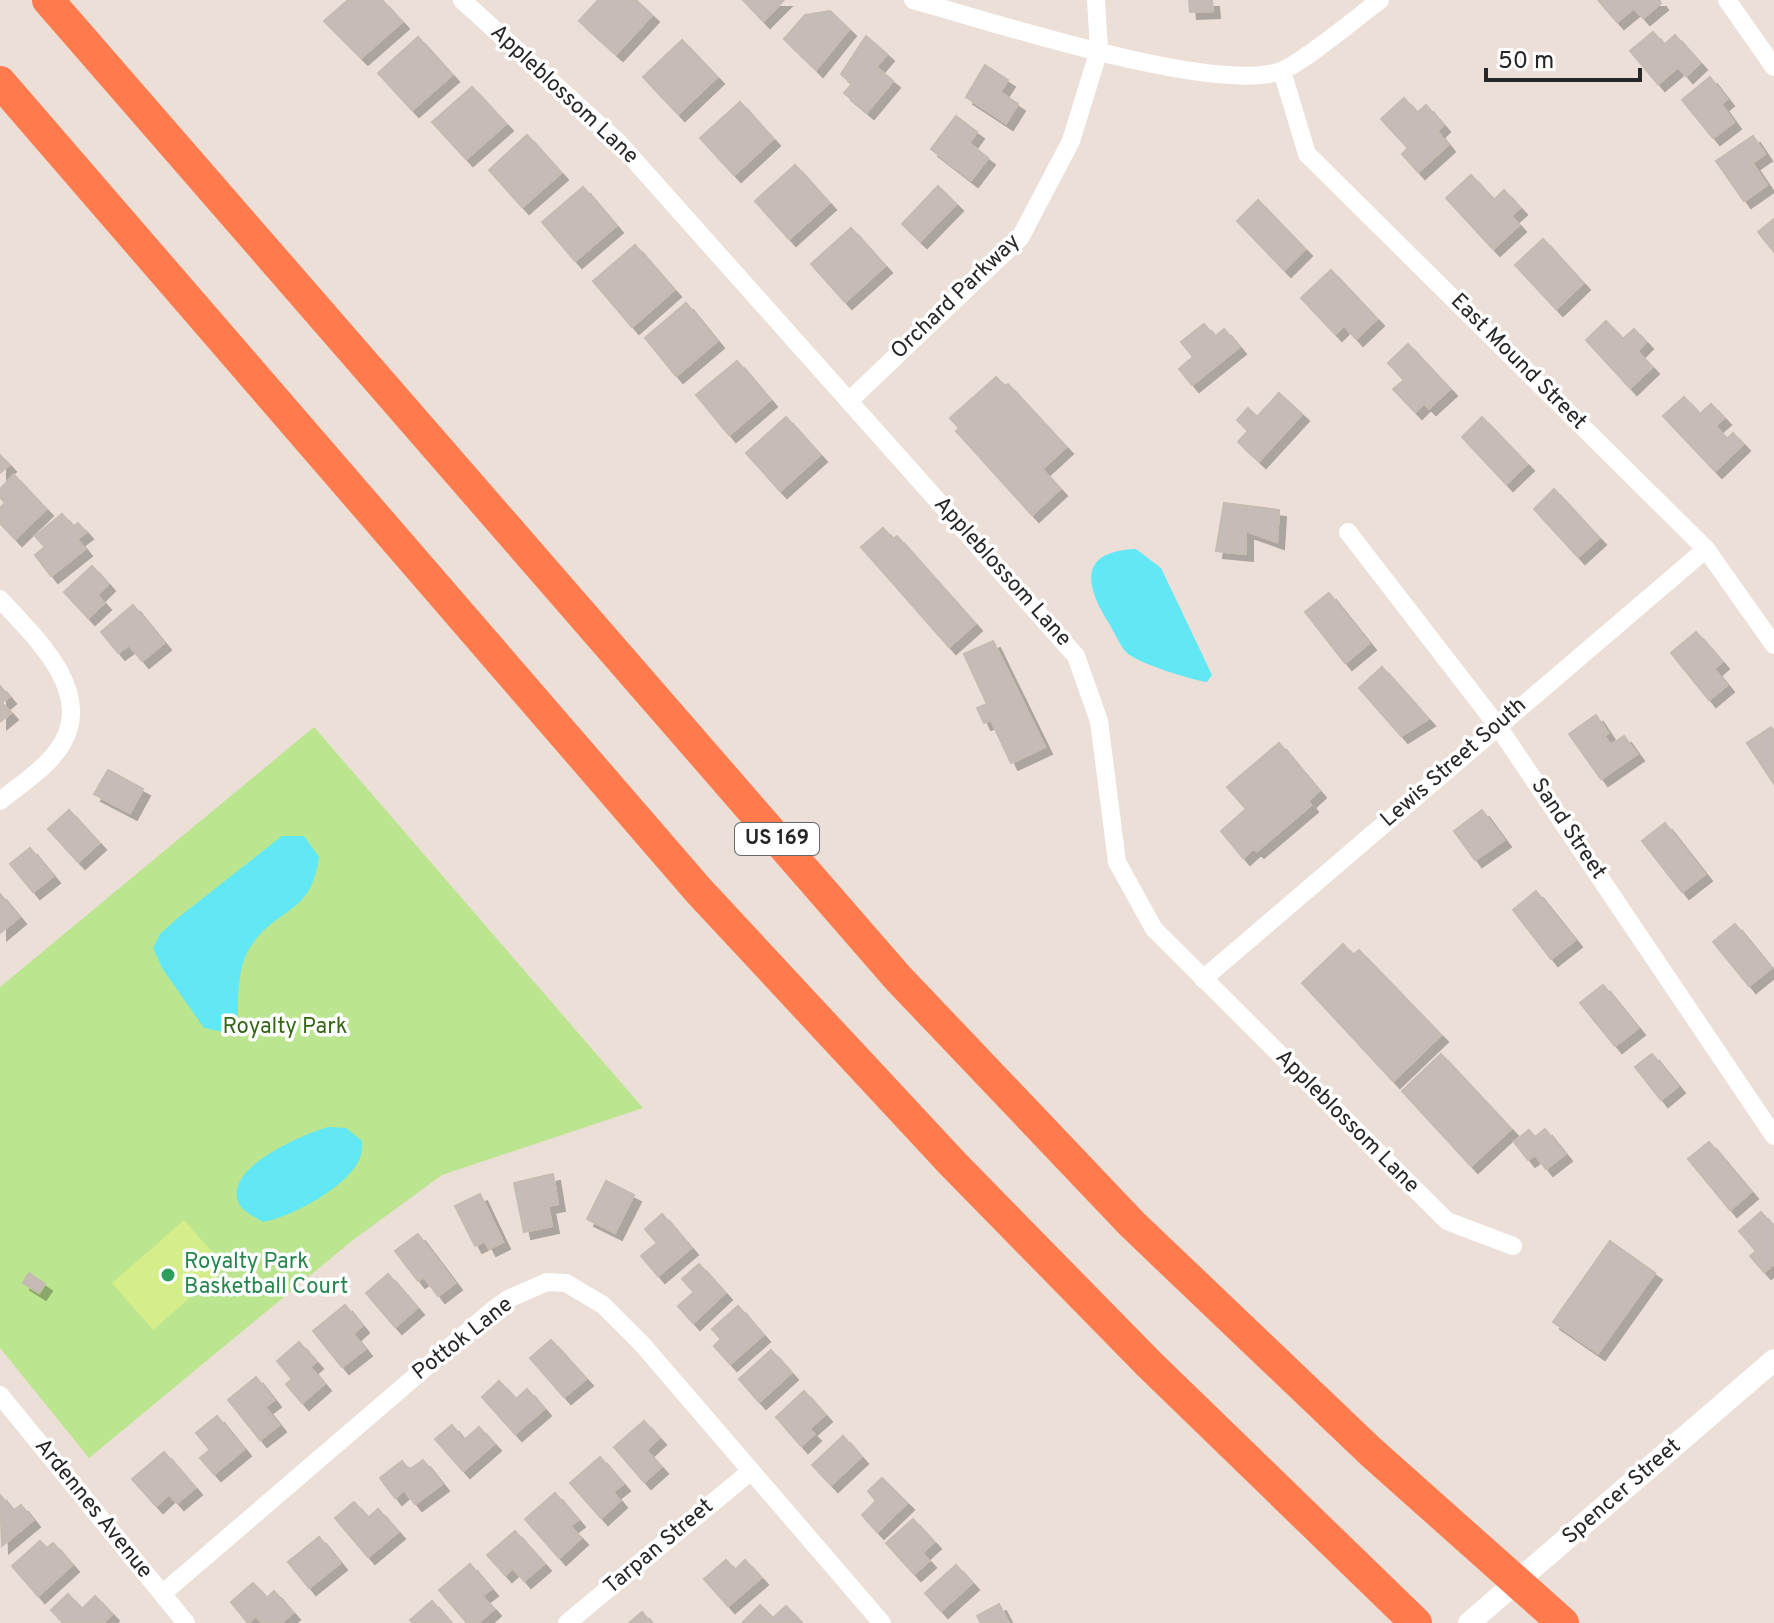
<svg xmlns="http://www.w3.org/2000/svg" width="1774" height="1623" font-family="Overpass,sans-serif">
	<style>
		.green { fill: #bce58f }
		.pitch { fill: #d5ee8a }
		.water { fill: #62e8f4 }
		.building { fill: #c6bcb7; stroke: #c6bbb1; stroke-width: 2; filter: url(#shadow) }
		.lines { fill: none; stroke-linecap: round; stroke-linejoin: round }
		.minor { stroke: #fff; stroke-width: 18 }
		.tertiary { stroke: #fff; stroke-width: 22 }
		.motorway { stroke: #ff7b4e; stroke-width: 32 }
		.leisure-dot { fill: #2e9e5b; stroke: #fff; stroke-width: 3 }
		.labels { text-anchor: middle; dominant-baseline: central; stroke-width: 7; stroke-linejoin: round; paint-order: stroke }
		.shield { fill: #fff; stroke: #686868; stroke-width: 2 }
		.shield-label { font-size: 20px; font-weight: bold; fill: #272727 }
		.street-label { font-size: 22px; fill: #272727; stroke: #fff }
		.park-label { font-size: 22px; fill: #346615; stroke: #fff }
		.leisure-label { font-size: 22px; fill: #27864d; stroke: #fff; text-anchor: start }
	</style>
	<defs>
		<filter id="shadow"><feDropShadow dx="7" dy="7" stdDeviation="0" flood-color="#0004"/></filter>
	</defs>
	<rect width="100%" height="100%" fill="#ebdfd7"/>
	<path class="green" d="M314,727L643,1108L442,1175L353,1240L89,1458L0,1348V987Z"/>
	<path class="pitch" d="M184,1220L225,1267L153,1330L112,1283Z"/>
	<path class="water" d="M1136,549L1161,568L1212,675L1207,682C1192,680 1136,663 1126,652C1120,645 1115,634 1110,625C1086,588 1076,551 1136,549Z
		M282,836H304L319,857C311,917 277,905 249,949C237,969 238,1000 238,1023L224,1032L204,1028L162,968L153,948L160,934L179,917Z
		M328,1127L346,1128L362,1141C362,1147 362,1155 359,1160C346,1188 291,1217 263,1222C257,1218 246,1213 242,1208C214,1171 304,1134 328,1127Z"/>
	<path class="building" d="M348,0H382L402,22L361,58L324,21Z
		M598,0H636L652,15L616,54L579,21Z
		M743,0H784L763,21Z
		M1189,0H1212L1213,11L1190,12Z
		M1598,0H1659L1661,3L1643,18L1634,8L1617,22Z
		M830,11L849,29L816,70L784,39L805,15Z
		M1653,32L1664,45L1675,35L1700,63L1686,76L1678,67L1658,84L1630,51Z
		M866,36L887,54L876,67L893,81L867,112L844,93L852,84L841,74Z
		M418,37L452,75L412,110L378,73Z
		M682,40L717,77L678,114L643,77Z
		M985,65L1008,80L1000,92L1018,104L1006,123L966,97Z
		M1710,77L1727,99L1721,104L1734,122L1713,138L1682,100Z
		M472,87L506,124L466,159L432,122Z
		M1404,98L1417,113L1426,105L1443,125L1437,131L1448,145L1418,172L1402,154L1408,148L1381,119Z
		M740,102L773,139L734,175L700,138Z
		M956,116L977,132L969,143L988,158L971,180L931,149Z
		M527,135L561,173L522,207L489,170Z
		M1753,136L1765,154L1752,163L1767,185L1744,201L1716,161Z
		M795,165L829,203L789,239L755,201Z
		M1471,175L1494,200L1504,190L1520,208L1511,216L1519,225L1493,249L1446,198Z
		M938,186L956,204L920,241L902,224Z
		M583,187L616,226L575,261L542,222Z
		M1258,200L1305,249L1284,270L1237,221Z
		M1774,219V252L1758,232Z
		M851,228L885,266L845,302L811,264Z
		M1543,239L1583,283L1556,309L1515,265Z
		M635,245L674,290L632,327L593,281Z
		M1331,270L1377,319L1356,339L1344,325L1335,334L1301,298Z
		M686,303L717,341L676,376L645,338Z
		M1606,321L1623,339L1634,329L1646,342L1637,351L1652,367L1630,388L1586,340Z
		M1204,324L1215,337L1224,329L1239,347L1192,385L1179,369L1193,357L1181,342Z
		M1408,344L1450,389L1429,408L1424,403L1415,412L1393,389L1404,380L1388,363Z
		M737,361L770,400L729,435L696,395Z
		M996,377L1005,386L1008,384L1066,447L1042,469L1060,489L1032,515L956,431L959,428L950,418Z
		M1279,393L1302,414L1259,461L1238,442L1248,431L1237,420L1248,408L1257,417Z
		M1684,397L1700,414L1711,404L1724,418L1715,426L1727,439L1733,433L1743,444L1715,471L1663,416Z
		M786,417L820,455L780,491L746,453Z
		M1482,417L1527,464L1506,484L1462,437Z
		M0,455L9,465L0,473Z
		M14,475L46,509L15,539L0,523V508L5,503L0,497V489Z
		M1554,489L1599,538L1578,557L1534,509Z
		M1224,503L1279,510L1277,542L1246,531V554L1216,551Z
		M62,514L73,527L78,523L86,532L77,539L85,549L51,576L35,555L45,547L35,536Z
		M883,528L893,539L897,536L975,624L949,647L861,547Z
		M92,566L108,584L97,595L104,603L88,618L64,592Z
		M1329,593L1369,643L1345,663L1305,612Z
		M133,605L164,643L142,661L129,645L118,653L101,632Z
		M1696,632L1722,662L1714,669L1727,685L1709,700L1671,653Z
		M993,641L1045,747L1011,763L991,720L984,723L977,708L987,704L964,654Z
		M1382,667L1428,719L1401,736L1359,688Z
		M0,686L9,697L2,703L11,713L0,722Z
		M1596,715L1608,733L1604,736L1611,745L1624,736L1637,754L1601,779L1569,734Z
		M1771,727L1774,731V784L1747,743Z
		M1279,743L1319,791L1308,801L1311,805L1257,851L1254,848L1243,858L1221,831L1246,809L1227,787Z
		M108,770L143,789L130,813L94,794Z
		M69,810L99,843L78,862L48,829Z
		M1482,810L1504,840L1475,860L1454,831Z
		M1665,823L1705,874L1682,892L1642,841Z
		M30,848L53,876L33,892L10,864Z
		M1536,891L1575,940L1551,959L1513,910Z
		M0,894L19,917L0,933Z
		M1735,924L1771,968L1749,986L1713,942Z
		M1343,944L1353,955L1359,950L1441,1035L1393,1081L1302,983Z
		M1603,985L1638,1028L1615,1046L1580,1003Z
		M1441,1054L1511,1129L1471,1166L1402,1091Z
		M1652,1054L1678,1086L1661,1100L1635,1067Z
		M1545,1129L1565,1154L1546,1169L1535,1155L1528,1160L1514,1142L1529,1130L1535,1137Z
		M1709,1142L1751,1192L1730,1210L1688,1159Z
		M553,1174L558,1204L548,1206L552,1226L524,1232L514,1183Z
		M606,1181L634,1195L615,1233L587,1219Z
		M480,1194L503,1242L489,1249L485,1241L475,1246L455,1206Z
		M1761,1212L1774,1227V1264L1764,1272L1750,1256L1756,1251L1739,1231Z
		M662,1214L691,1248L658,1276L641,1256L657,1243L645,1229Z
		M418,1234L455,1283L438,1296L424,1277L418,1281L395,1251Z
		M1610,1241L1655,1273L1598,1353L1553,1322Z
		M699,1264L725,1293L693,1323L678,1306L694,1292L682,1279Z
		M29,1273L45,1284L39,1293L23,1283Z
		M388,1274L417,1308L395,1327L366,1293Z
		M345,1305L362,1326L353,1334L365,1349L342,1367L313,1331Z
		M738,1306L763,1335L730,1364L714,1346L721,1339L712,1329Z
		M551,1340L586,1379L564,1397L530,1358Z
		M299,1342L316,1362L310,1367L324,1384L302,1403L286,1384L292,1379L277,1361Z
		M771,1350L791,1373L759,1402L739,1379Z
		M256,1377L274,1400L265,1407L279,1425L260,1440L228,1400Z
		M499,1381L516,1399L527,1389L544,1409L515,1434L482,1397Z
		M804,1391L825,1415L809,1429L814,1434L801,1446L776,1417Z
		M217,1416L244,1449L214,1474L200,1458L210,1450L196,1433Z
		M644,1421L659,1438L646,1450L661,1467L644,1482L614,1447Z
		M452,1425L464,1440L479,1427L494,1444L463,1471L435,1439Z
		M843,1436L861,1457L831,1485L812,1465Z
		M164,1452L195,1488L177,1503L169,1494L156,1506L132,1479Z
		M600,1457L623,1484L613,1492L620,1501L601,1518L570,1483Z
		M423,1460L442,1484L415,1504L404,1490L395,1498L380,1478L402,1461L409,1470Z
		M882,1478L907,1503L877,1532L862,1515L876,1501L868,1491Z
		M555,1493L578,1520L570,1526L581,1538L559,1558L525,1519Z
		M0,1495L13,1511L21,1505L33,1520L2,1546Z
		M354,1502L368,1518L378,1509L398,1532L368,1557L335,1518Z
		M913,1519L934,1542L922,1553L929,1561L914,1574L886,1543Z
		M515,1531L544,1564L524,1581L513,1568L505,1575L487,1555Z
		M319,1537L340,1563L309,1588L288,1562Z
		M40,1541L47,1548L53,1543L72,1565L38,1596L12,1566Z
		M726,1560L735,1570L745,1560L761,1578L728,1606L704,1579Z
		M470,1564L491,1589L482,1596L494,1609L478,1623H467L439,1590Z
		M956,1565L972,1583L941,1611L925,1593Z
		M253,1583L267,1598L274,1591L293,1613L281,1623H262L256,1616L248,1623L231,1602Z
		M68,1594L82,1609L95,1596L112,1614L103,1623H63L51,1610Z
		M432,1601L451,1623H413L410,1620Z
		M999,1604L1009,1623H981L977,1616Z
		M760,1605L773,1618L786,1606L802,1623H742Z
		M642,1612L651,1623H629Z"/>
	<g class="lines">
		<path class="minor" d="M462,0L619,143L1076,656L1099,721L1117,862L1154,929L1447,1221L1513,1246
			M913,0C990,21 1214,95 1281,71C1302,63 1359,16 1380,0
			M1727,0L1774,67
			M1282,71L1307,154L1706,549L1774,645
			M849,401L1020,238L1071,141L1099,50L1096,0
			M1348,532L1497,725L1774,1136
			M0,599C32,634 93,689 63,742C50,766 21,784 0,801
			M1203,979L1706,549
			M0,1395L186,1623
			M162,1594L488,1314L508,1299L547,1282L566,1283L603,1305L642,1344L882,1623
			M567,1623L751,1471"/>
		<path class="tertiary" d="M1469,1623L1774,1360"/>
		<path class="motorway" d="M48,0L898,978L1132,1224L1371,1452L1563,1623
			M0,82L699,891L953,1164L1149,1364L1416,1623"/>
	</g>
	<circle class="leisure-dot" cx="168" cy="1275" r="8"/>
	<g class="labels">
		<rect class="shield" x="735" y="823" width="84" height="32" rx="6"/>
		<g class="shield-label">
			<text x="777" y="839">US 169</text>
		</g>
		<g class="street-label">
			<text transform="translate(564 95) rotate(43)">Appleblossom Lane</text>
			<text transform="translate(956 297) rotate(-44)">Orchard Parkway</text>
			<text transform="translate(1518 362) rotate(45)">East Mound Street</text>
			<text transform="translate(1002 572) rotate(48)">Appleblossom Lane</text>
			<text transform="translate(1454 763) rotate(-41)">Lewis Street South</text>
			<text transform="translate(1568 829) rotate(56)">Sand Street</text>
			<text transform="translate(1347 1122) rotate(45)">Appleblossom Lane</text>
			<text transform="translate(463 1339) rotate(-38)">Pottok Lane</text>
			<text transform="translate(1622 1492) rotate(-41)">Spencer Street</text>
			<text transform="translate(93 1509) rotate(51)">Ardennes Avenue</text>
			<text transform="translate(659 1547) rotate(-40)">Tarpan Street</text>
		</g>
		<g class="park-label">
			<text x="285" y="1027">Royalty Park</text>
		</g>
		<g class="leisure-label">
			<text x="184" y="1262">Royalty Park<tspan x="184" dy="25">Basketball Court</tspan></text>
		</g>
	</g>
	<path d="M1486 68v12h154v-12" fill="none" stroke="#272727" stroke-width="4"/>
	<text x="1498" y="68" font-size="24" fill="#272727" stroke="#ffffff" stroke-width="6" paint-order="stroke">50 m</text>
</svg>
